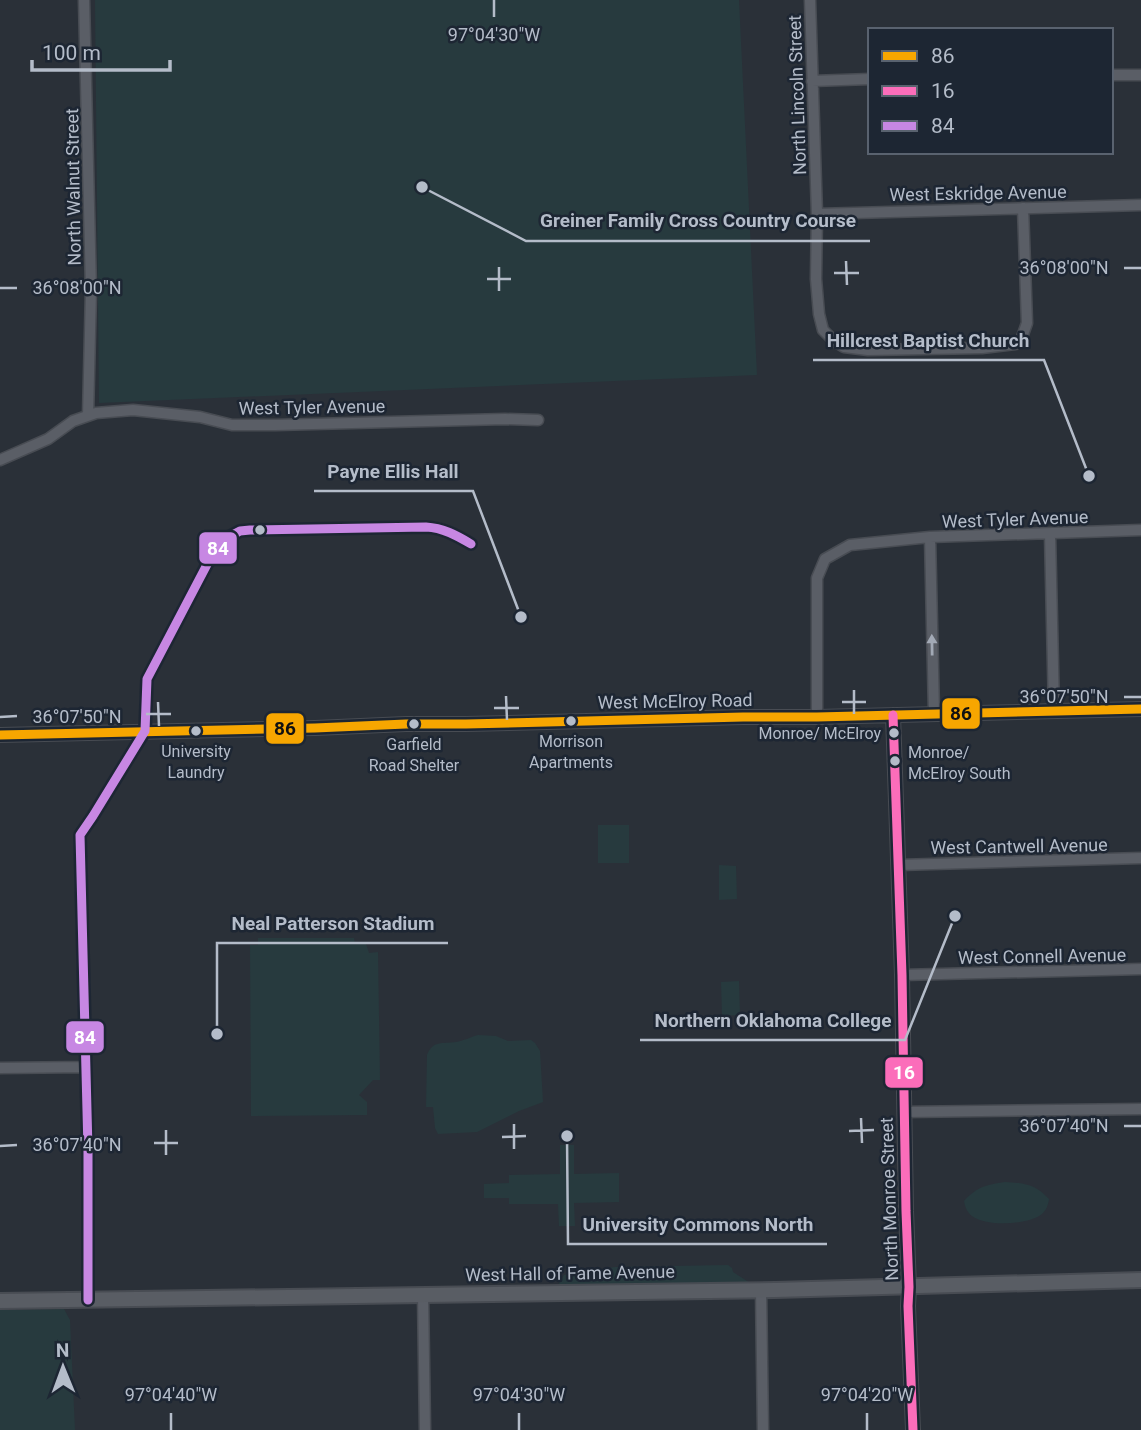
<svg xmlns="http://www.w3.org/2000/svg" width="1141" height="1430" font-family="Roboto,sans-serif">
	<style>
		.green { fill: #273a3e }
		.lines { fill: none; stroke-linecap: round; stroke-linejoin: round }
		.minor-casing { stroke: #484c53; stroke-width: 13 }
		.tertiary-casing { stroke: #484c53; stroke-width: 16 }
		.secondary-casing { stroke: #484c53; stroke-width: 18 }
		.minor { stroke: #5a5e66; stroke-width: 10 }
		.tertiary { stroke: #5a5e66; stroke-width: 12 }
		.secondary { stroke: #595d64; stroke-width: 14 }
		.bus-1-casing { stroke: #1d2633; stroke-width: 14 }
		.bus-2-casing { stroke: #1d2633; stroke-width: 14 }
		.bus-3-casing { stroke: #1d2633; stroke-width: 14 }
		.bus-1 { stroke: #f7a600; stroke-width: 9 }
		.bus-2 { stroke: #fb6dba; stroke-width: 9 }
		.bus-3 { stroke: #c787e3; stroke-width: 9 }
		.oneway { fill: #a2a9b5 }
		.ticks { fill: none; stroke: #b4bcc9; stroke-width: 2.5 }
		.bus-dot { fill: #b4bcc9; stroke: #1d2633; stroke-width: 2.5 }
		.labels { text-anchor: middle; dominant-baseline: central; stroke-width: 5; stroke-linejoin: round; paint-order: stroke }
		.bus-label { font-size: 16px; fill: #b4bcc9; stroke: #1d2633 }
		.street-label { font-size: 18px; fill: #b4bcc9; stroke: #1d2633 }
		.ticks-label { font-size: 18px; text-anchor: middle; fill: #b4bcc9; stroke: #1d2633; stroke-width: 5; stroke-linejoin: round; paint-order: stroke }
		.leader { fill: none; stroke: #b4bcc9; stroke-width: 2.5 }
		.callout-dot { fill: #b4bcc9; stroke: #1d2633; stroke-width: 2.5 }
		.callout-label { font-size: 19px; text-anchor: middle; font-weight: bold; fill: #b4bcc9; stroke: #1d2633; stroke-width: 5; stroke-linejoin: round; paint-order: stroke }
		.line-badge { stroke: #1d2633; stroke-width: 2.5 }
		.badge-label { font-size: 19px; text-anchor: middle; font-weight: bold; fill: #fff }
		.pale-badge-label { font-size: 19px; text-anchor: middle; font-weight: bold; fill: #111 }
	</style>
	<rect width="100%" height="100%" fill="#2a3038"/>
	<path class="green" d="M95,0H739L757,375L99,403Z
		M598,825H629V863H598Z
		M719,865L736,866L737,899L719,900Z
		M258,938H354L355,944H366L369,953L378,952L380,1080H373L359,1095L367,1102V1115L251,1116L250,945H258Z
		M739,981L740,1015L722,1016L721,982Z
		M478,1035L496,1036L508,1041L531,1040L535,1043L540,1051L543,1102L519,1111L477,1132L438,1134L435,1128L433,1107H426L427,1055C433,1040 442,1044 456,1042C463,1041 471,1037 478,1035Z
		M560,1145H574V1174L619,1173V1202L574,1203L575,1226H559L558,1204H509V1198H484V1184L509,1183V1175L560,1174Z
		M1005,1182C1025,1183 1035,1184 1049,1199C1048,1205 1047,1209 1042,1214C1029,1225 986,1227 972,1216C967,1212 965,1207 964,1201C978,1186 986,1185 1005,1182Z
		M728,1265L732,1268L733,1272L761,1290L554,1292L564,1275L615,1267Z
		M64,1309L70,1320L75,1430H0V1310Z"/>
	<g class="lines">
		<defs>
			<path id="minor" d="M84,0L91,290L88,416
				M810,0L817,214L816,279L819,314L823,330L834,341L844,347L868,350L982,348L1015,344L1021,340L1027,323L1023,208
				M1111,75H1141
				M812,81L870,79
				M817,214L1141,205
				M0,460L48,439L73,421L96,413L133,410L200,417L232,425H276L505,419L538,420
				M1050,534L1054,710
				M930,537L934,713
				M817,717V578L825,559L850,545L930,537L1141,530
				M899,865L1141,858
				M902,975L1141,969
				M0,1068L86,1067
				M904,1112L1141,1109
				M761,1290L763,1430
				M423,1294L425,1430
				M88,1300V1150L80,835L93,816L145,731L147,679L212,555L225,539L240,531L250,530L426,527C443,528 456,535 471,544"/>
			<path id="tertiary" d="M893,715L902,975L906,1211L909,1287L908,1306L913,1430
				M0,735L315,728L406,724H466L743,717H817L1141,709"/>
			<path id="secondary" d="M0,1301L775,1290L1141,1280"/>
		</defs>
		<use href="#minor" class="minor-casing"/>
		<use href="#tertiary" class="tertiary-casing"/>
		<use href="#secondary" class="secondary-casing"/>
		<use href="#minor" class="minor"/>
		<use href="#tertiary" class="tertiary"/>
		<use href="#secondary" class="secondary"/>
		<defs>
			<path id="bus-1" d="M0,735L315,728L406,724H466L743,717H817L1141,709"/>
			<path id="bus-2" d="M893,715L902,975L906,1211L909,1287L908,1306L913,1430"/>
			<path id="bus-3" d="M88,1300V1150L80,835L93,816L145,731L147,679L212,555L225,539L240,531L250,530L426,527C443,528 456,535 471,544"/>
		</defs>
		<use href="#bus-1" class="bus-1-casing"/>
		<use href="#bus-2" class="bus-2-casing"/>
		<use href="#bus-3" class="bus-3-casing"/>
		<use href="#bus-1" class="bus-1"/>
		<use href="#bus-2" class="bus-2"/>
		<use href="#bus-3" class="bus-3"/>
	</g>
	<defs><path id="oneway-solid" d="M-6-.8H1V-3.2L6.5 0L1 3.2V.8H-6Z" transform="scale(1.75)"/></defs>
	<use class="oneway" href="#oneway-solid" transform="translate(932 645) rotate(-91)"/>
	<path class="ticks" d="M494,0V17M846,261L847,285M499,267V291M1124,268H1141M834,273H859M487,279H511M0,288H17M854,690V714M506,696L507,720M1124,697H1141M158,702L159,726M842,702H866M494,708H519M146,714H171M0,717L17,716M861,1118L862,1143M514,1124V1149M1124,1126H1141M166,1130V1155M849,1131L874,1130M502,1137L526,1136M154,1143H178M0,1146L17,1145M171,1413V1430M519,1413V1430M867,1413V1430"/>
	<g class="bus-dot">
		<circle cx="260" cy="530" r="6"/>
		<circle cx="571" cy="721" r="6"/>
		<circle cx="414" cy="724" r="6"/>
		<circle cx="196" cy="731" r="6"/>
		<circle cx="894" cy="733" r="6"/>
		<circle cx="895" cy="761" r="6"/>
	</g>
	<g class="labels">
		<g class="bus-label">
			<text x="881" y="733" text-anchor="end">Monroe/ McElroy</text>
			<text x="571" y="741">Morrison<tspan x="571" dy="21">Apartments</tspan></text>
			<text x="414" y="744">Garfield<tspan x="414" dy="21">Road Shelter</tspan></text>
			<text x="196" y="751">University<tspan x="196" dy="21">Laundry</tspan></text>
			<text x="908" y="752" text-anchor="start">Monroe/<tspan x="908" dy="21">McElroy South</tspan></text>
		</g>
		<g class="street-label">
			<text transform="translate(797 95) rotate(-92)">North Lincoln Street</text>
			<text transform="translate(73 187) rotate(-91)">North Walnut Street</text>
			<text transform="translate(978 193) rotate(-1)">West Eskridge Avenue</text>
			<text transform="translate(312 407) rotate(-1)">West Tyler Avenue</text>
			<text transform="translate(1015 519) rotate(-2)">West Tyler Avenue</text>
			<text transform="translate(675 701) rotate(-1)">West McElroy Road</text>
			<text transform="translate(1019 846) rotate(-1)">West Cantwell Avenue</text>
			<text transform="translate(1042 956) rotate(-1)">West Connell Avenue</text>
			<text transform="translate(889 1199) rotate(-92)">North Monroe Street</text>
			<text transform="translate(570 1273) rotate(-1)">West Hall of Fame Avenue</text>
		</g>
	</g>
	<g class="ticks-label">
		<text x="494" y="41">97°04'30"W</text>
		<text x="1064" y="274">36°08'00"N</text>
		<text x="77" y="294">36°08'00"N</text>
		<text x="1064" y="703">36°07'50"N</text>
		<text x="77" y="723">36°07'50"N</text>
		<text x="1064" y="1132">36°07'40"N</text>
		<text x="77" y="1151">36°07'40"N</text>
		<text x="171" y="1401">97°04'40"W</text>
		<text x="519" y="1401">97°04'30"W</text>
		<text x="867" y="1401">97°04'20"W</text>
	</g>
	<path class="leader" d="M422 187L526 241H870M1089 476L1044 360H813M521 617L473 491H314M217 1034L217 943H448M955 916L905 1040H640M567 1136L568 1244H827"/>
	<g class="callout-dot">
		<circle cx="422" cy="187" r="7"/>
		<circle cx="1089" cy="476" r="7"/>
		<circle cx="521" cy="617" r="7"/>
		<circle cx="217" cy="1034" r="7"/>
		<circle cx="955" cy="916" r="7"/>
		<circle cx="567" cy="1136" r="7"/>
	</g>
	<g class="callout-label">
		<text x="698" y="227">Greiner Family Cross Country Course</text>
		<text x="928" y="347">Hillcrest Baptist Church</text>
		<text x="393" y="478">Payne Ellis Hall</text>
		<text x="333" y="930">Neal Patterson Stadium</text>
		<text x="773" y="1027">Northern Oklahoma College</text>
		<text x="698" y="1231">University Commons North</text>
	</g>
	<g class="line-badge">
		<rect x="198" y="531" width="40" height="34" rx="7" fill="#c787e3"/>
		<rect x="941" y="697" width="40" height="33" rx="7" fill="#f7a600"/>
		<rect x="265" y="712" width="40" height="33" rx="7" fill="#f7a600"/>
		<rect x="65" y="1020" width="40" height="34" rx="7" fill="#c787e3"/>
		<rect x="884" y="1056" width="40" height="33" rx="7" fill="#fb6dba"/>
	</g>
	<g class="badge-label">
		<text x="218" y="555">84</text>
		<text x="85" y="1044">84</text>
		<text x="904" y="1079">16</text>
	</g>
	<g class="pale-badge-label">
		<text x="961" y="720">86</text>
		<text x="285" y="735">86</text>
	</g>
	<rect x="868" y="28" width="245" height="126" fill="#1d2633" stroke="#59626f" stroke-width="2"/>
	<rect x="882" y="51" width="35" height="10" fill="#f7a600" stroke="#59626f" stroke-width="2"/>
	<text x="931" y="63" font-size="21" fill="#b4bcc9">86</text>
	<rect x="882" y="86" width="35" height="10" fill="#fb6dba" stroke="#59626f" stroke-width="2"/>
	<text x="931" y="98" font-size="21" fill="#b4bcc9">16</text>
	<rect x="882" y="121" width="35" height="10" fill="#c787e3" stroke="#59626f" stroke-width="2"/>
	<text x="931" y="133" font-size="21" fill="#b4bcc9">84</text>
	<g transform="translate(63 1367) rotate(359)" stroke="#1d2633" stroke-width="5" paint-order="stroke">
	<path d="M0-5L12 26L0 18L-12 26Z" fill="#b4bcc9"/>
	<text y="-10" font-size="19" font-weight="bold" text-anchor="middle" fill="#b4bcc9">N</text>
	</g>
	<path d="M32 60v10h138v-10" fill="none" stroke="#b4bcc9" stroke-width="3.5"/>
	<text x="42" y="60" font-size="21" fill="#b4bcc9" stroke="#1d2633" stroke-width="5" paint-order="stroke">100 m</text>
</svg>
